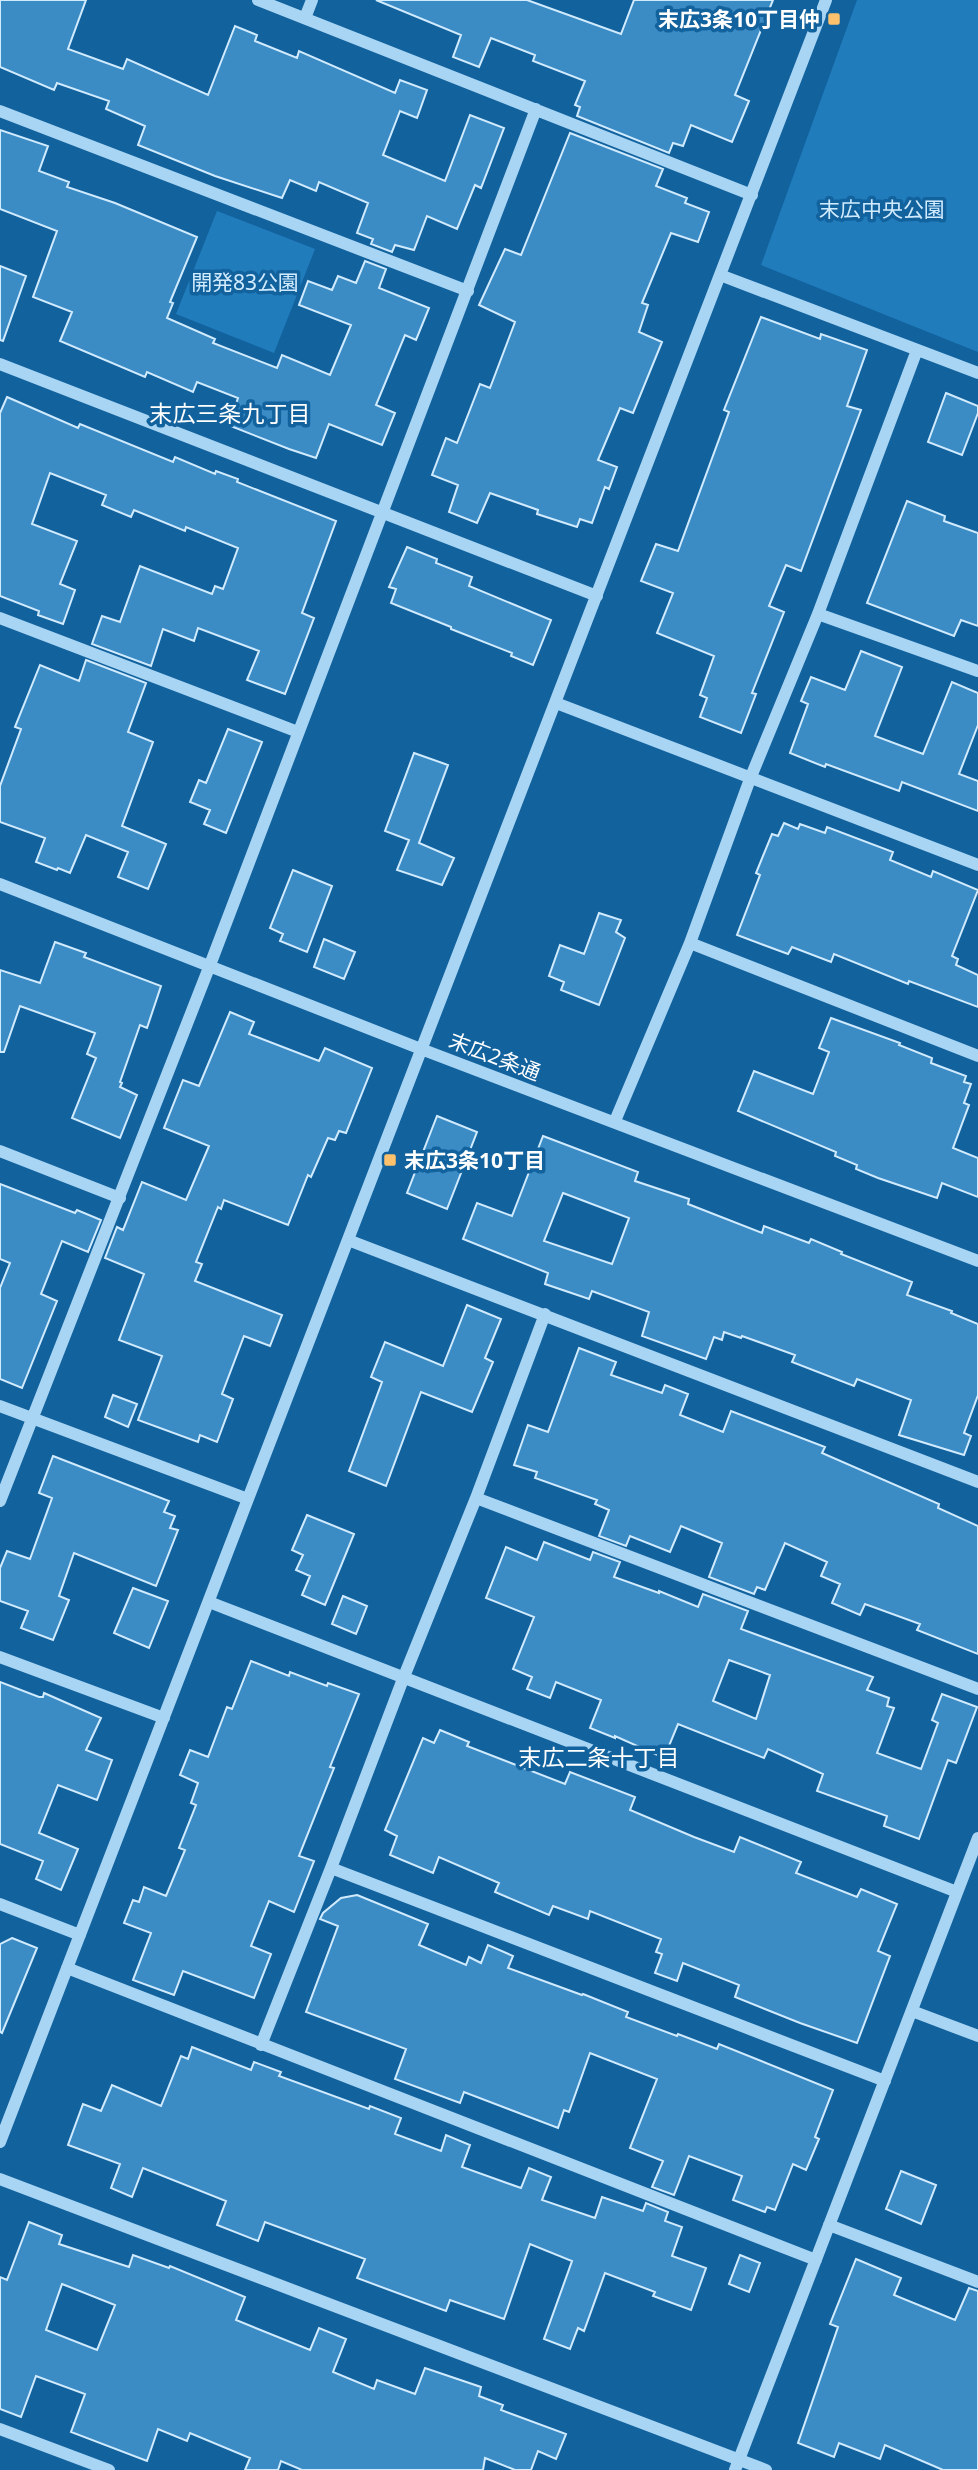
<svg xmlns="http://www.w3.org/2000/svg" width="978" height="2470" font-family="'Noto Sans','Noto Sans JP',sans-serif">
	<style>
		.green { fill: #217cbc }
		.building { fill: #3b8bc5; stroke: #d1ebfe; stroke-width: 2; fill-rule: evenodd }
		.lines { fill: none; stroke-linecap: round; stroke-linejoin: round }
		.minor { stroke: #a9d5f4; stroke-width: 12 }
		.poi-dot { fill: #ffc16c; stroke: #12629e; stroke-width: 2.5 }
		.labels { text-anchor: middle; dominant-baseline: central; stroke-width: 7; stroke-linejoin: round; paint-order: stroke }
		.poi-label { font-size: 21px; font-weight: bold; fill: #fff; stroke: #12629e; text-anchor: end }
		.park-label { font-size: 21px; fill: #d1ebfe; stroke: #12629e }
		.street-label { font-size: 21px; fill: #fff; stroke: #12629e }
		.neighbourhood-label { font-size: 23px; fill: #fff; stroke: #12629e }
	</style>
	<rect width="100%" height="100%" fill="#12629e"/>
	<path class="green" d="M857,0H978V352L761,265Z
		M217,211L315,249L274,353L176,314Z"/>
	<path class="building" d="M0,0H86L68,49L123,69L127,59L208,95L235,26L257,35L255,41L297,58L299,51L395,93L400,80L427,90L417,118L400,111L383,155L445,181L470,115L504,128L481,188L475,185L457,229L427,216L414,250L395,245L392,252L371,244L373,239L357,233L368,203L319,182L316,191L290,180L282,198L215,176L138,145L145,126L106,109L109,101L57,83L54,90L0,67Z
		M376,0H527L621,34L634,0H773L735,95L749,101L732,142L691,125L683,146L673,143L669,153L577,116L580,107L575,105L585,81L533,61L535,55L491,38L479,67L453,57L461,35Z
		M0,130L48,146L39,171L69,182L67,187L115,203L197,237L170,302L173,303L167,318L215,339L213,343L277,368L282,355L330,375L351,325L299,305L308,281L332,290L338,276L356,283L365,261L386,269L379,288L429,308L416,340L405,335L376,405L395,413L382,445L329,424L316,458L289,449L228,425L238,398L197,382L193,392L147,372L145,377L60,341L72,312L33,297L57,231L0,209Z
		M570,133L663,169L656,186L687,198L685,203L709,212L698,242L671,233L642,303L648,305L639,332L662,342L633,413L620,408L598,460L617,467L609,489L605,487L592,523L580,519L577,527L537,514L538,510L490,493L477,523L449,512L458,485L432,475L446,438L457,443L480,384L490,388L515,322L479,305L505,249L521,255Z
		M0,266L26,276L3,341L0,340Z
		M761,317L820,339L821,334L867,350L847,406L861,410L801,571L786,565L769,606L784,612L752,693L756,694L741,733L700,717L707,698L700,695L714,656L657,633L673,593L641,581L656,544L678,551L729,412L724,410Z
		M946,393L978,406V413L962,455L928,442Z
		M7,397L78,428L80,424L173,462L175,457L215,474L216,471L238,479L237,482L336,521L302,613L314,618L285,694L247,680L259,651L198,628L194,641L163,629L151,666L92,644L102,616L120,622L140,566L212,594L215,586L223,589L238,548L186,527L185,531L134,510L131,517L102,505L106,495L50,473L32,524L77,541L60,584L75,590L63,624L38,615L39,611L0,596V413Z
		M907,501L945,516L944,521L978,533V626L961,620L954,636L867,603Z
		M407,547L437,559L436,563L472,577L469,586L551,620L533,665L511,656L512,653L451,629V627L391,603L396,589L389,587Z
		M861,651L902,667L875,736L923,754L952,682L978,693V725L959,774L978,781V811L902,782L899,791L826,764L825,767L790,753L808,704L801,701L811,677L845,690Z
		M86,660L146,683L128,732L153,742L122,826L166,844L148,889L118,877L128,852L86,835L70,873L58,868L57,870L36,862L45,838L0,822V786L21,729L15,727L40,665L79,681Z
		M228,729L262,742L226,833L204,824L210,810L190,802L199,780L206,783Z
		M414,753L448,765L419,843L454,858L442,885L397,870L409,840L385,831Z
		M784,823L798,829L800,824L825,833L827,827L893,852L890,860L931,877L933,871L978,890L952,956L958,959L956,965L978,975V1007L909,981L908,984L834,954L831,962L792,947L788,954L737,935L760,875L756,873L772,834L778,836Z
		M293,870L332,886L307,952L280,941L283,934L270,928Z
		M599,913L621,920L616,932L625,938L599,1005L561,990L564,982L549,976L560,945L584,954Z
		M324,939L355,952L344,979L314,967Z
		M55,942L86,953L84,957L161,986L147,1028L140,1025L120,1082L122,1083L120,1087L137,1095L120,1138L72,1118L96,1058L87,1054L95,1033L20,1006L4,1052H0V970L40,983Z
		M230,1012L254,1022L249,1034L319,1061L325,1048L372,1068L346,1133L339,1131L335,1140L328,1138L311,1177L308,1175L288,1225L224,1200L221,1209L218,1207L196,1262L202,1264L195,1281L282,1315L270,1346L244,1336L222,1394L233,1399L217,1442L200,1435L198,1442L138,1420L162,1356L119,1340L144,1274L105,1258L117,1227L123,1230L142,1182L186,1200L209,1146L164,1128L183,1080L199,1086Z
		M831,1018L900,1043L899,1045L932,1058L931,1063L966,1076L964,1082L971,1084L964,1103L969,1105L953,1148L978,1158V1197L942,1183L937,1198L878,1178L856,1169L857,1165L835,1156L836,1152L738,1111L754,1071L813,1094L829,1052L819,1048Z
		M437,1116L477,1132L447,1209L407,1193Z
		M543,1136L638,1172L635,1181L689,1199L688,1204L762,1233L764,1226L809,1243L811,1239L842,1252L841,1254L912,1282L907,1295L952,1311L951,1313L978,1324V1395L964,1433L971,1436L964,1455L899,1435L911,1400L857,1379L854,1386L792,1362L795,1355L742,1336L741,1338L724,1332L722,1340L714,1337L706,1359L642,1336L649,1312L592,1291L589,1299L545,1284L548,1273L463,1239L477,1203L512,1216ZM563,1193L629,1218L612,1264L544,1241Z
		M0,1184L75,1213L77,1210L101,1220L88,1252L62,1241L41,1294L57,1301L22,1388L0,1379V1288L10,1263L0,1259Z
		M467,1305L501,1319L485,1358L493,1362L472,1412L421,1392L386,1486L349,1471L382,1382L371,1377L385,1342L443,1366Z
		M579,1348L616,1362L611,1375L662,1393L665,1385L688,1394L680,1415L723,1432L731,1411L825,1447L822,1453L939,1504L938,1508L978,1526V1654L917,1630L920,1624L865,1604L860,1615L832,1603L840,1584L821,1576L827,1562L785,1543L765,1590L757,1587L754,1594L709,1577L722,1543L681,1526L670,1552L630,1536L626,1546L599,1536L609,1510L595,1504L597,1500L535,1478L537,1472L514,1465L528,1425L548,1432Z
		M113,1395L137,1404L128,1427L105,1417Z
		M53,1456L169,1501L164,1512L175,1516L170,1528L178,1530L156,1586L74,1553L59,1596L69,1600L53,1640L21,1628L28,1611L0,1601V1568L7,1551L30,1559L52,1498L39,1493Z
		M307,1515L354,1534L325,1605L302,1595L310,1576L296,1570L303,1555L292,1550Z
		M544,1542L590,1560L593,1552L620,1562L614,1577L659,1593V1591L698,1607L703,1594L748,1611L741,1629L873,1677L867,1690L889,1698L887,1706L894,1708L877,1753L921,1769L938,1723L932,1720L942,1694L977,1707L956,1763L948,1760L919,1839L884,1826L887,1816L817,1791L823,1774L768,1749L764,1758L678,1724L664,1758L615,1736V1738L590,1728L601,1700L556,1682L550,1698L527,1689L532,1677L513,1669L534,1617L486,1598L506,1547L537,1560ZM729,1660L770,1675L756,1719L713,1701Z
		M133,1588L168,1601L149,1648L114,1633Z
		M343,1596L367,1606L356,1634L332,1624Z
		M251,1661L289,1676L290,1672L327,1686L328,1683L359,1694L330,1767L334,1768L299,1856L314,1861L294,1912L269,1901L251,1946L271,1954L254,1998L183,1971L174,1995L133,1980L151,1933L124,1923L133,1900L139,1902L144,1887L166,1896L185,1850L179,1848L196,1805L191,1803L198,1783L180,1775L190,1750L208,1757L227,1707L232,1709Z
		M0,1682L39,1697H43L44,1693L101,1718L86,1750L112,1760L97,1800L58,1785L39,1833L78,1849L61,1890L36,1879L43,1861L0,1844Z
		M440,1730L469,1742L467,1746L565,1784L570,1772L635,1797L630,1810L694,1837L734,1852L740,1837L801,1862L796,1873L857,1897L861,1889L897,1904L878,1951L890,1956L857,2043L800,2023L735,1997L739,1985L683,1963L677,1981L655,1973L662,1954L656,1952L661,1939L590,1911L588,1919L553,1906L549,1915L495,1892L499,1883L439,1857L433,1873L390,1855L397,1836L385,1830L423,1738L434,1743Z
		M357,1895L428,1924L419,1945L466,1965L469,1957L481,1963L488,1945L513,1956L508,1968L582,1995L583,1994L628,2012L626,2017L677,2036L678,2034L717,2049L719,2044L833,2090L815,2137L819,2139L806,2170L793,2164L775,2210L767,2207L765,2212L733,2200L742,2176L689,2156L674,2195L652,2187L663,2161L630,2148L657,2079L590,2053L569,2112L564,2110L558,2128L464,2092L460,2103L395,2079L406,2049L306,2012L338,1926L320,1919L323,1913L341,1898Z
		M12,1938L37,1948L2,2033L0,2032V1944Z
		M192,2047L251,2070L254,2062L281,2072L279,2076L369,2109L370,2106L401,2118L395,2134L441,2151L446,2135L470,2145L462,2167L521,2188L529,2168L551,2177L542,2200L595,2218L602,2197L643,2211L646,2203L668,2212L665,2221L682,2227L672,2256L706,2268L691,2310L653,2296L655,2292L605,2273L584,2331L578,2328L570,2349L544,2339L572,2261L530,2244L504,2319L450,2300L446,2311L357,2278L365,2259L265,2222L258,2241L217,2225L226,2201L143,2168L132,2197L111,2188L120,2164L68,2145L83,2104L101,2111L112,2085L161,2106L181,2056L188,2059Z
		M901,2171L936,2185L921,2224L886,2209Z
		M29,2222L62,2235L59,2244L129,2267L133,2255L169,2268L170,2266L245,2297L236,2320L310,2350L319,2328L346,2339L333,2372L374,2389L377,2380L415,2394L425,2368L481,2387L479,2396L503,2405L501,2410L566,2434L556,2459L538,2451L531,2470H515L485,2458L483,2470H302L281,2461L278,2470H245L250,2458L190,2433L187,2441L158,2429L147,2461L71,2432L85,2394L36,2376L21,2417L0,2409V2277L7,2280ZM62,2284L115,2305L97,2350L46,2330Z
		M740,2255L760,2263L749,2292L729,2284Z
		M856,2259L901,2278L894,2295L955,2320L969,2288L978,2291V2470H943L885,2445L880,2459L839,2443L834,2457L798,2443L838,2327L830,2324Z"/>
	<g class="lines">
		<path class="minor" d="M258,0L752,195
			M305,18L312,0
			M0,111L468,291
			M720,275L978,373
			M0,364L597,596
			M818,614L978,671
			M0,618L298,732
			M556,703L978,865
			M0,884L421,1049L978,1261
			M690,943L978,1056
			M615,1121L690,943L750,779L818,614L917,350
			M0,1151L120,1198
			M348,1240L978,1482
			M0,1406L248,1499
			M476,1498L978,1689
			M0,1501L210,965L536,109
			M209,1602L957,1892
			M0,1657L164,1718
			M331,1868L885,2081
			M0,1904L80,1935
			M67,1968L816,2260
			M912,2011L978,2036
			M261,2045L331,1868L403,1679L476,1498L545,1314
			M0,2142L826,0
			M0,2179L766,2470
			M829,2225L978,2282
			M0,2429L109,2470
			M735,2470L978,1838"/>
	</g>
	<g class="poi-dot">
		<rect x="827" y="12" width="14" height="14" rx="3.5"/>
		<rect x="383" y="1153" width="14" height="14" rx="3.5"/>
	</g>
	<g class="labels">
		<g class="poi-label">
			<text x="820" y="19">末広3条10丁目仲</text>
			<text x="404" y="1160" text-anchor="start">末広3条10丁目</text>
		</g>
		<g class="park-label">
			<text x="882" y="209">末広中央公園</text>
			<text x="245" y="282">開発83公園</text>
		</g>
		<g class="street-label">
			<text transform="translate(495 1056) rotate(21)">末広2条通</text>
		</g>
		<g class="neighbourhood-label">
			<text x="230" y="413">末広三条九丁目</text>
			<text x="599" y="1757">末広二条十丁目</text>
		</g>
	</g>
</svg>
